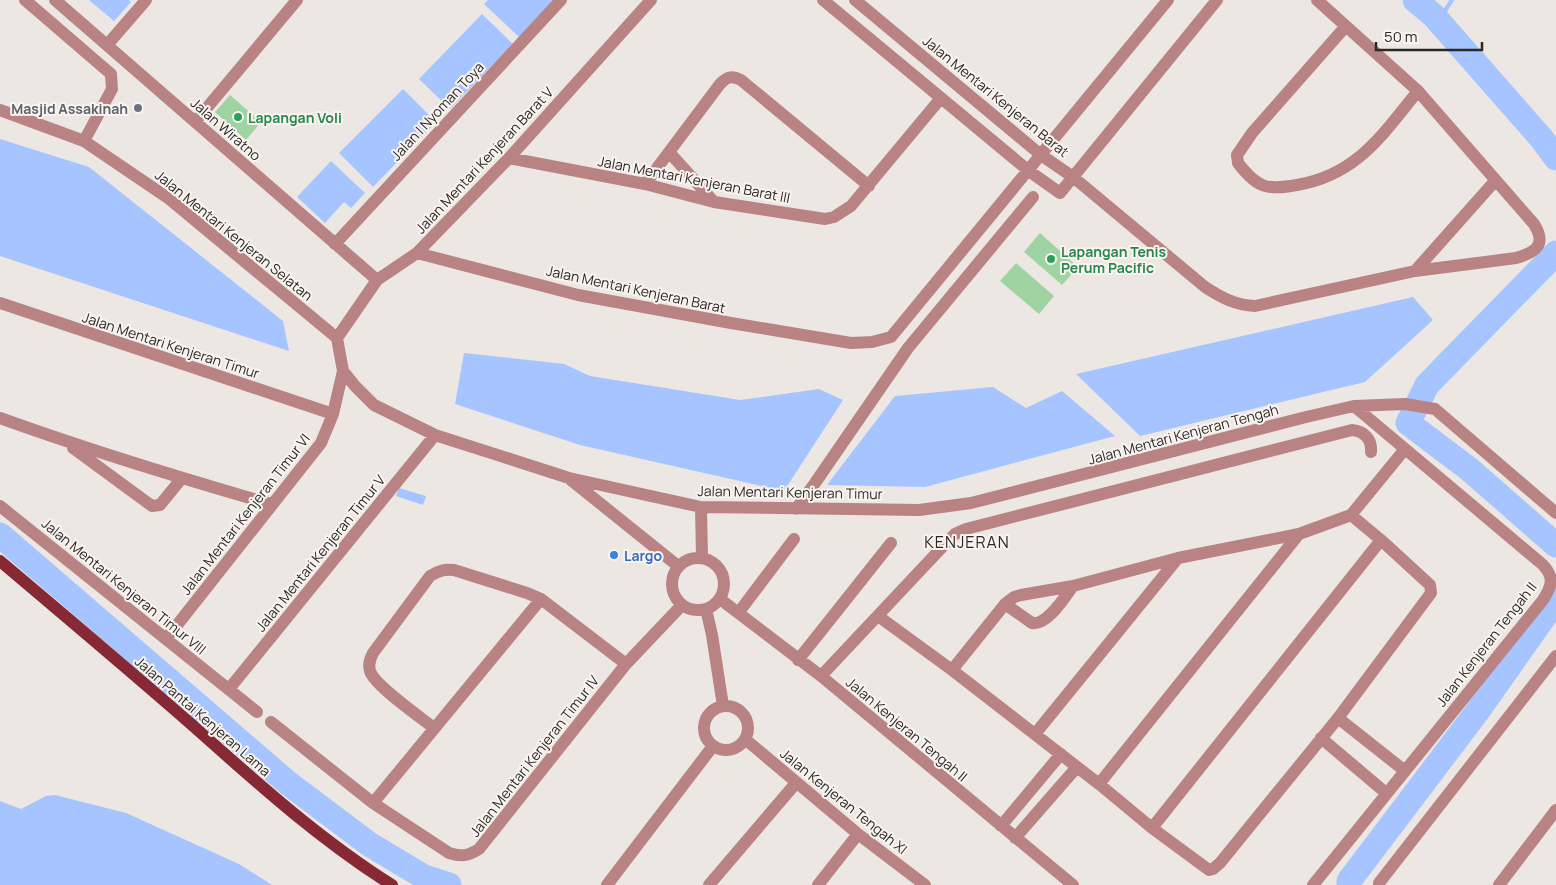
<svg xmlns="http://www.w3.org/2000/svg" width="1556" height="885" font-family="Manrope,sans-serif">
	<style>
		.green { fill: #9fd4a2 }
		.water { fill: #a6c4ff }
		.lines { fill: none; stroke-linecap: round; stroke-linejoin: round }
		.stream { stroke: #a6c4ff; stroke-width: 4.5 }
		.river { stroke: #a6c4ff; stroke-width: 25 }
		.minor { stroke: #b98384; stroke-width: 12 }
		.major { stroke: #872935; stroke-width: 12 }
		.worship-dot { fill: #6b7280; stroke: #faf4f0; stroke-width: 2 }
		.leisure-dot { fill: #2e9e5b; stroke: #faf4f0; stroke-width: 2 }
		.shop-dot { fill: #3f7fe0; stroke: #faf4f0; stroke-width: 2 }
		.labels { text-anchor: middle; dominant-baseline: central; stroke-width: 4; stroke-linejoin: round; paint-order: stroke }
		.street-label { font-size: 14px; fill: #2a2826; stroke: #faf4f0 }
		.worship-label { font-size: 14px; font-weight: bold; fill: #5b616d; stroke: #faf4f0; text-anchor: end }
		.leisure-label { font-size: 14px; font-weight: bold; fill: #27864d; stroke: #faf4f0; text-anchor: start }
		.shop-label { font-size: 14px; font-weight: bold; fill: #366cbe; stroke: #faf4f0; text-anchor: start }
		.quarter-label { font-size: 16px; letter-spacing: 1px; fill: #2a2826; stroke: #faf4f0 }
	</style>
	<rect width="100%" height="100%" fill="#ede7e3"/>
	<path class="green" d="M230,95L261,122L246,140L215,112Z
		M1040,233L1078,267L1062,285L1024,252Z
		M1016,263L1054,296L1039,314L1000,281Z"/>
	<path class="water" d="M89,0H129L131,2L114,21Z
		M488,0H553L521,39L484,4Z
		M482,14L513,44L450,109L419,79Z
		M403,89L436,122L373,187L339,153Z
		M0,139L89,167L283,321L289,351L0,256Z
		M331,161L365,193L351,208L344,202L325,223L297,197Z
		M1413,297L1433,320L1365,382L1140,436L1076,374Z
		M464,353L564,364L590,376L740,400L819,389L843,400L784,491L580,445L455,404Z
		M993,387L1026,408L1062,391L1115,436L925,487L827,485L895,396Z
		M399,488L426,496L423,505L396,496Z
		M55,795L126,813L239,864L272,885H0V801L21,809L46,796Z"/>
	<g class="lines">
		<path class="stream" d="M1440,23L1446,9L1452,0"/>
		<path class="river" d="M1415,0L1434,16L1542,139L1556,158
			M1556,253L1427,385L1408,423L1469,469L1556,545
			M0,535L288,783L369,844L424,877L449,885
			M1349,885V881L1477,712L1556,600"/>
		<path class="minor" d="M25,0L111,74L112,89L84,141
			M55,0L377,280
			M823,0L1029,171L1060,193L1217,0
			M855,0L1041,155L1073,177L1205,287C1222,298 1235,305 1255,306L1415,271L1516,258C1536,252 1547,245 1534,224L1418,91L1317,0
			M1346,26L1252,133L1237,155L1238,163C1258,189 1267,190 1297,185C1357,175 1382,135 1418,91
			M108,44L146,0
			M0,110L84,141L168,198L337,338
			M195,122L297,0
			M669,152L714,202
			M509,158L645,184L714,202L825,219L834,217L851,206L941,98
			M645,184L720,84C727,77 731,75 741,80L869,186
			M335,244L561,0
			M417,253L578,295L731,323L851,343L872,342L891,337L1168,0
			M1415,271L1495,181
			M0,303L333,414
			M337,338L343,371L355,386L374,405L435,435L569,478L701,507L919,510L971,503L1306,417L1354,406L1405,404L1435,409L1556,513
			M337,338L377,280L417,253L509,158L651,0
			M0,418C89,450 180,478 271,504
			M73,448L152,506L160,505L182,478
			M571,480L678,566
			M0,506L257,712
			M701,507L702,557
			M796,509L815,483L908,348L1033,197
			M672 584a26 26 0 1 1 52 0a26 26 0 1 1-52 0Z
			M720,599L821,676L1073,885
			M1005,604L1032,623C1047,626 1065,597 1073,586
			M706,609L712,635L723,706
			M739,612L794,539
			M878,616L952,670L1099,784L1152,828L1209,870L1213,869L1220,863L1338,718L1431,593L1430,585L1381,540
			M166,639L321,443L333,414L343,371
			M798,660L891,543
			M952,670L1005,604L1014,597L1021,595L1073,586L1178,558L1299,534L1351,515L1405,449
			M821,676L947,542L955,534L966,529L1352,430C1365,431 1372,440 1371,452
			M229,689L435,435
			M704 728a22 22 0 1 1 44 0a22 22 0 1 1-44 0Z
			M1338,718L1405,771
			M271,722L373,803L449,853C461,857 468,856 479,849L626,664L682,605
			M434,728C420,717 374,685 370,671C368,664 370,659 373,653L430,576C438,571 444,569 454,570L527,593L541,599L626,664
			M1035,734L1178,558
			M1321,738L1386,793
			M745,739L858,834L925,885
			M1099,784L1299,534
			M373,803L541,599
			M1001,826L1061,754
			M1152,828L1381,540L1351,515
			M1015,838L1077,767
			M607,885L713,746
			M709,885L796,783
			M818,885L858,834
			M1313,885L1543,600C1552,586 1555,577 1542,564L1354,406
			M1379,885V883L1556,656
			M1499,885L1556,810"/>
		<path class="major" d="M0,561C64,615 128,669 191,724C255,781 319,839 392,885"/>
	</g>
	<circle class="worship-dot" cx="138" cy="108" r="5"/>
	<g class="leisure-dot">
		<circle cx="238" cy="117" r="5"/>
		<circle cx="1051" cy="259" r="5"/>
	</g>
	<circle class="shop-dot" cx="614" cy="555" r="5"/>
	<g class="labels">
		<g class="street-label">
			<text transform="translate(996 96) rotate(39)">Jalan Mentari Kenjeran Barat</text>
			<text transform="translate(437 111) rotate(-47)">Jalan I Nyoman Toya</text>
			<text transform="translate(226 129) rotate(41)">Jalan Wiratno</text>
			<text transform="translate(484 160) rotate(-47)">Jalan Mentari Kenjeran Barat V</text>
			<text transform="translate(694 179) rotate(11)">Jalan Mentari Kenjeran Barat III</text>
			<text transform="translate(234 235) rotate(39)">Jalan Mentari Kenjeran Selatan</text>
			<text transform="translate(636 289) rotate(12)">Jalan Mentari Kenjeran Barat</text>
			<text transform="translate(171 345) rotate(18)">Jalan Mentari Kenjeran Timur</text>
			<text transform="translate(1183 434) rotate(-15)">Jalan Mentari Kenjeran Tengah</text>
			<text transform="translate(790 492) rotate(1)">Jalan Mentari Kenjeran Timur</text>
			<text transform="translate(245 514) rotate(-52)">Jalan Mentari Kenjeran Timur VI</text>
			<text transform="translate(320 553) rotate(-51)">Jalan Mentari Kenjeran Timur V</text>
			<text transform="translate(124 586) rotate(39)">Jalan Mentari Kenjeran Timur VIII</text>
			<text transform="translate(1486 644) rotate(-52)">Jalan Kenjeran Tengah II</text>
			<text transform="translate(203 716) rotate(41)">Jalan Pantai Kenjeran Lama</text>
			<text transform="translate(907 729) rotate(40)">Jalan Kenjeran Tengah II</text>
			<text transform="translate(534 756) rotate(-52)">Jalan Mentari Kenjeran Timur IV</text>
			<text transform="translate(844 801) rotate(39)">Jalan Kenjeran Tengah XI</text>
		</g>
		<g class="worship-label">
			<text x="128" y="108">Masjid Assakinah</text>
		</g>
		<g class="leisure-label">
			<text x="248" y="117">Lapangan Voli</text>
			<text x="1061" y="251">Lapangan Tenis<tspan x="1061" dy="16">Perum Pacific</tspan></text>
		</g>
		<g class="shop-label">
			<text x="624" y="555">Largo</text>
		</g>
		<g class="quarter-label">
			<text x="967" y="542">KENJERAN</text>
		</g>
	</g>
	<path d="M1376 42v8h106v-8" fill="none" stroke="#2a2826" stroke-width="2.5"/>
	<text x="1384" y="42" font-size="15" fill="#2a2826" stroke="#faf4f0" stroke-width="4" paint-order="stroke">50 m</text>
</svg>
